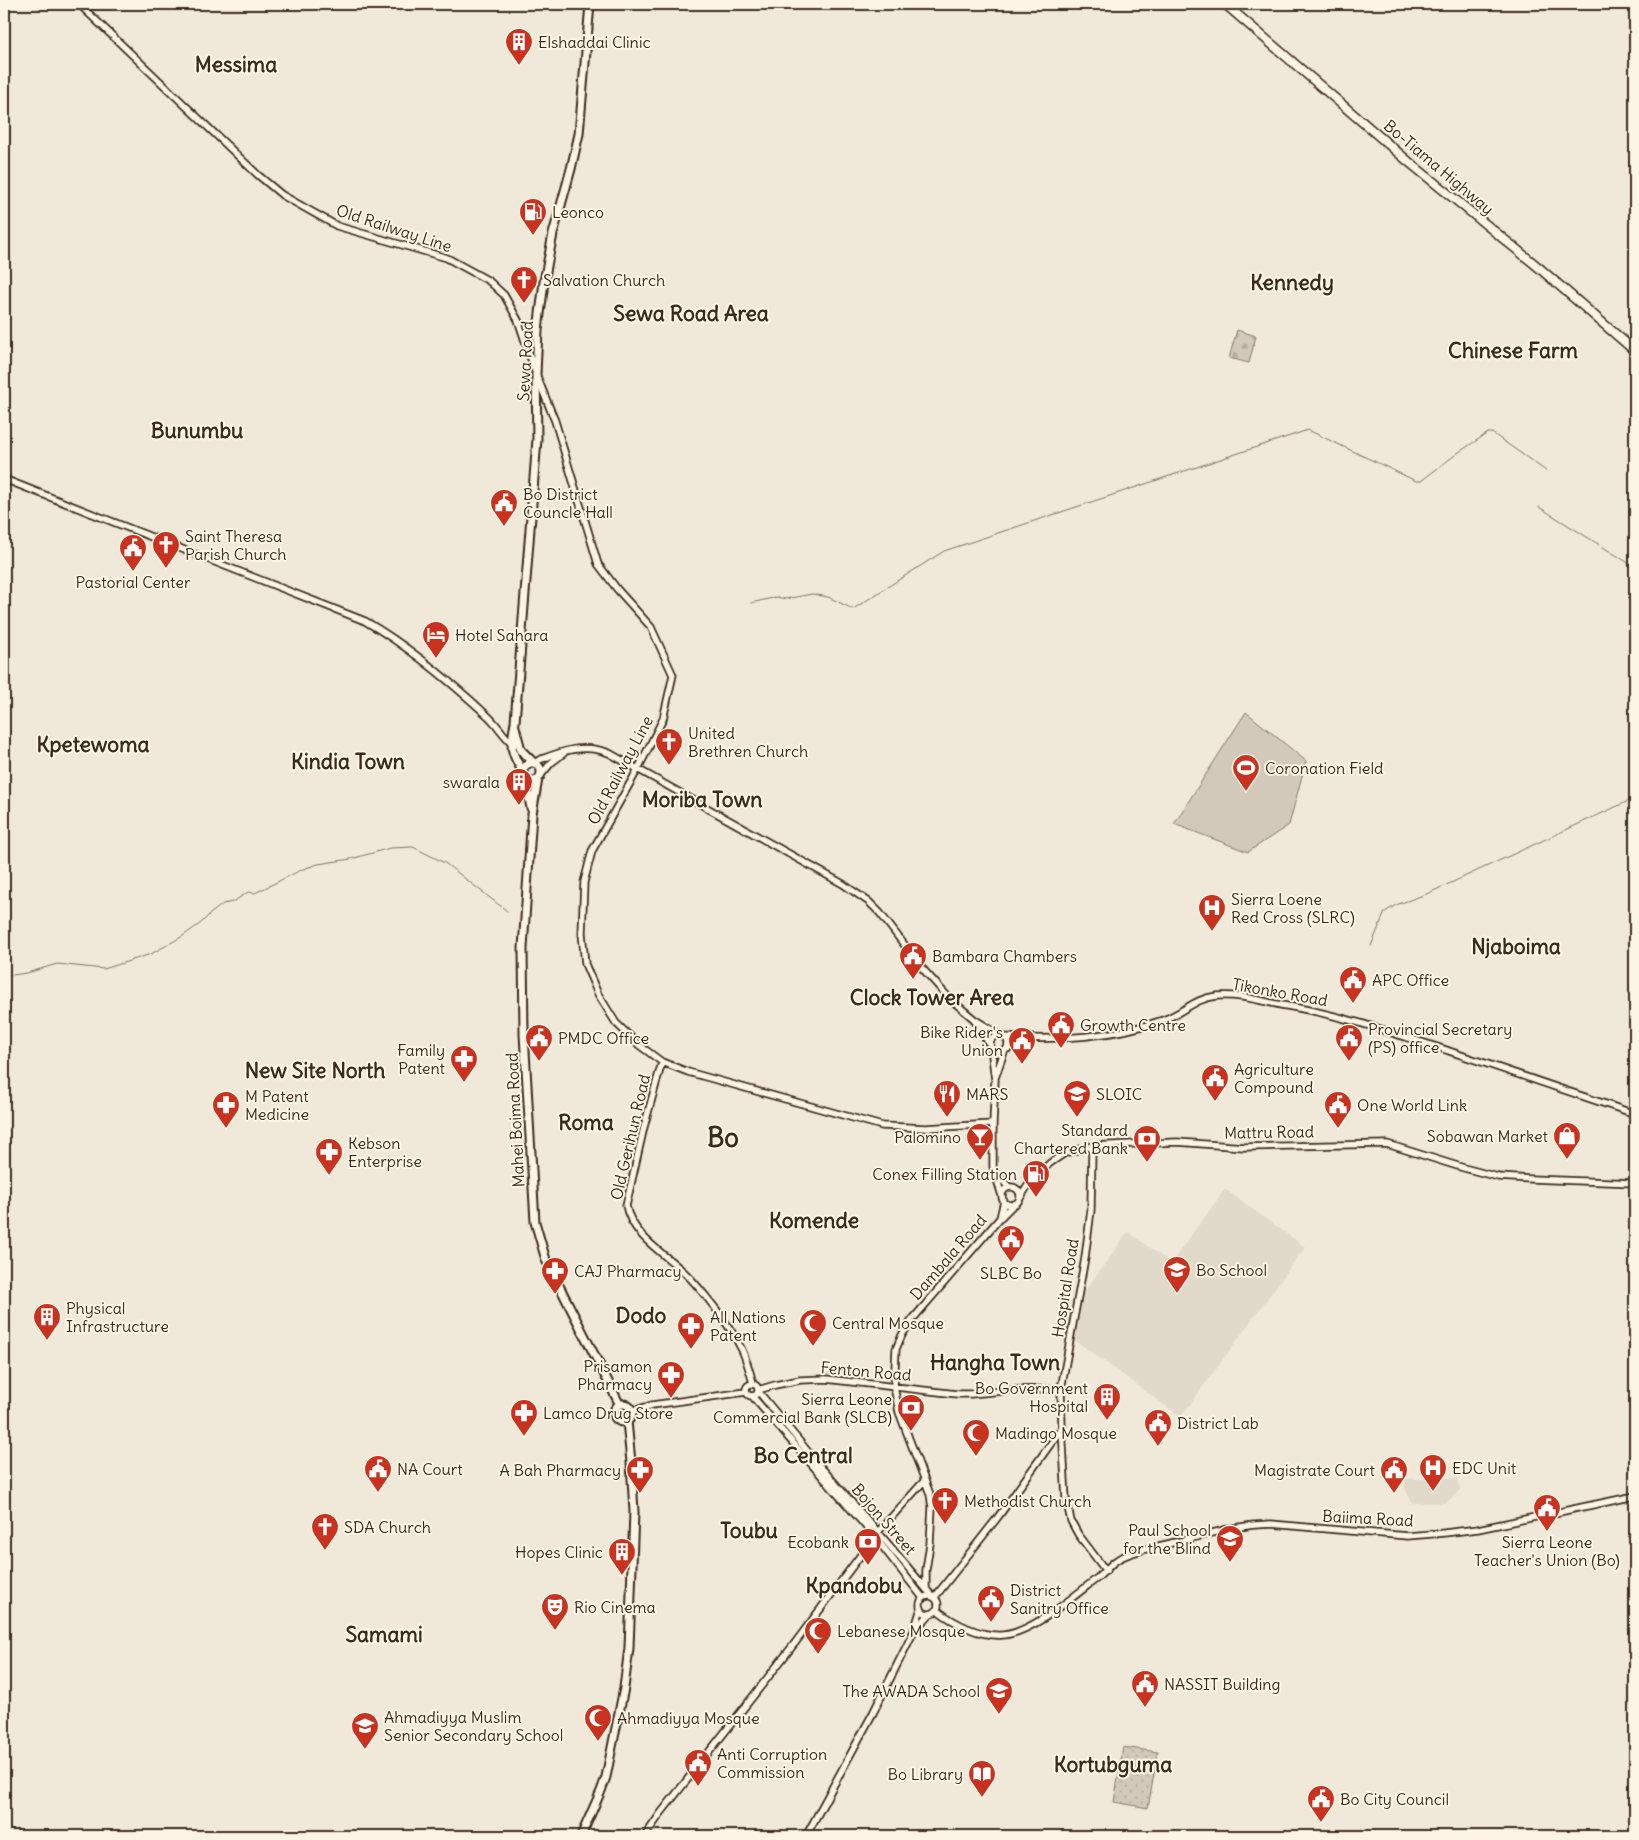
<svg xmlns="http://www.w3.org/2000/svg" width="1639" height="1840" font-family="Delius,sans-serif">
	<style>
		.built { fill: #e1d9c9 }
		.green { fill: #d2c9ba; stroke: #867a6c }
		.cemetery { fill: url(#cemetery-stones); stroke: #867a6c }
		.park { fill: url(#park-dots); stroke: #867a6c }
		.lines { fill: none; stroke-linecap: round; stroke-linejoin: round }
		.stream { stroke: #7e7163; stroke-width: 1 }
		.minor-casing { stroke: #3b2a1e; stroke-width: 9 }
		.major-casing { stroke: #3b2a1e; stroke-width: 11 }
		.highway-casing { stroke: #3b2a1e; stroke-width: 11 }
		.minor { stroke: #fcf5e5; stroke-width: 5.5 }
		.major { stroke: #fcf5e5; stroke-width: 7 }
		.highway { stroke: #fcf5e5; stroke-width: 8 }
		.labels { text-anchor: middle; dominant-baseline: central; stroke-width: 4; stroke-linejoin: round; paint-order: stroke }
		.poi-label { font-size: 16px; fill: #3b2a1e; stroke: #fcf5e5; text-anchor: start }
		.street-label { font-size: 16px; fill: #3b2a1e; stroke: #fcf5e5 }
		.district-label { font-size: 21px; font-weight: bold; fill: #3b2a1e; stroke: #fcf5e5 }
		.town-label { font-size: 26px; font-weight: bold; fill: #3b2a1e; stroke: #fcf5e5 }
	</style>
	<defs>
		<pattern id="cemetery-stones" width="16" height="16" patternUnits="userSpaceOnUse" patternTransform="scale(1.25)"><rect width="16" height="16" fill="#d2c9ba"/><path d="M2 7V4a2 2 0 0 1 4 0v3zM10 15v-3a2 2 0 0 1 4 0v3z" fill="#b5ad9f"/></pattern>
		<pattern id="park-dots" width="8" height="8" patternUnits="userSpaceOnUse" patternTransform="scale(1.25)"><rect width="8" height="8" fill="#d2c9ba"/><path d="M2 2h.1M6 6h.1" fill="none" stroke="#b5ad9f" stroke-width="1.8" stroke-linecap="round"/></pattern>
	</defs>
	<rect width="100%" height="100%" fill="#f0e9d9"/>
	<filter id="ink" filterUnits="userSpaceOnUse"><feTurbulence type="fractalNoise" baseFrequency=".02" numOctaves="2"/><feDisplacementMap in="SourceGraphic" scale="10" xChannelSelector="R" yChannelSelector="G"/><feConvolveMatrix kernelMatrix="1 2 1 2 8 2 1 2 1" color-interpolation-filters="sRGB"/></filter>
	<g filter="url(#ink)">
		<path class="built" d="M1225,1189L1305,1247L1181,1417L1058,1328L1128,1232L1171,1263Z
			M1458,1478L1460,1490L1446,1503H1412L1405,1488V1479Z"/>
		<path class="green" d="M1246,712L1306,761L1289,825L1248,852L1174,824Z"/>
		<path class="cemetery" d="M1237,330L1256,336L1249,363L1229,358Z"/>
		<path class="park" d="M1123,1747L1158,1752L1148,1808L1114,1802Z"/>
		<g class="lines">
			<path class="stream" d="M1539,507L1635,567
				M751,603L777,597L785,599L812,594L828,597L853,609L944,551L1308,430L1416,481H1421L1459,452L1488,433H1492L1546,471
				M1371,946L1385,912L1396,905L1429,893L1635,798
				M4,976L27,973L57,964L104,969L151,954L183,936L201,923L211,913L223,904L233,902L248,892L255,893L303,869L318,864L351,859L390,848L413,847L445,863L507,911"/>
			<defs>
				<path id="minor" d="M79,4L258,175L282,195L337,226L447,258L489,281L504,295L518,320L536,374L555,421L598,564L617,589L651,627L673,675L663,719L638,769L592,851L584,882L582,933L585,964L598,994L616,1023L639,1045L662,1062L688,1072L882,1126L926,1128L993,1124
					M4,479L365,621C410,647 450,681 488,716C497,724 504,737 514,745
					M535,763L539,760C563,751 584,743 609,753L843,884L869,902L880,913L922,968L949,998L974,1019L1000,1035
					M541,775L551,763L564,753
					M975,1021L990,1045
					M990 1044a9 9 0 1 1 18 0a9 9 0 1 1-18 0Z
					M1005,1037C1056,1041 1115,1037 1163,1020C1183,1013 1195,998 1217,996C1238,994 1261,1001 1281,1005C1339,1014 1393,1033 1449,1051C1511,1072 1573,1093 1635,1114
					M991,1048L995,1080L993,1124V1167L1002,1196
					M1007,1049L1031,1040
					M662,1062L644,1127L626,1206C633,1239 670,1256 691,1279C709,1299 730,1326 742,1350C747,1361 750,1372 753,1383
					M995,1078L1004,1052
					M1092,1146L1091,1210L1085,1258L1061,1389L1062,1428L1066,1499L1071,1521L1078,1534L1106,1571
					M996,1174L1009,1187
					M1002 1196a9 9 0 1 1 18 0a9 9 0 1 1-18 0Z
					M1019,1200L1030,1182L1050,1163L1065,1153L1092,1146L1177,1142L1244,1147L1387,1144L1464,1168L1498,1177L1531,1179L1635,1183
					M1000,1218L1004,1201
					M746 1390a6 6 0 1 1 12 0a6 6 0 1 1-12 0Z
					M758,1390L775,1385L800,1380L826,1379L957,1394H971L1012,1390L1061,1389
					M758,1391L819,1465L878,1532L932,1596
					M752,1396L875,1537L923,1598
					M632,1411L652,1405L746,1392
					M926,1589V1570L930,1544L932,1507L930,1494L899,1412L894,1387L896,1349L902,1335L912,1320L1000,1218L1014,1204
					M920 1605a9 9 0 1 1 18 0a9 9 0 1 1-18 0Z
					M935,1597L998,1517L1062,1428
					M937,1610C954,1623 980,1637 1003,1635C1032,1633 1074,1596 1096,1579C1105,1572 1112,1561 1122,1557C1142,1548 1164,1545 1185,1540C1216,1532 1237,1525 1271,1524L1407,1536L1444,1533L1478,1529L1635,1496
					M915,1630L930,1614
					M645,1836L661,1813L795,1643L878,1532L925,1480
					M806,1836L873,1713L914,1631L921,1608"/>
				<path id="major" d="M515,727L521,750L533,762
					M523 772a9 9 0 1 1 18 0a9 9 0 1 1-18 0Z
					M523,772C509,750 511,746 515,722L537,439L536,374L538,330L544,282L553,234L571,169L579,134L590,4
					M525,778L531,808
					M538,779L532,814L523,948L524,1034L535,1222L546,1260L620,1405
					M614 1413a9 9 0 1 1 18 0a9 9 0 1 1-18 0Z
					M581,1836L601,1791L606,1777L624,1688L629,1648L634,1512L631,1462L627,1421"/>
				<path id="highway" d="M1225,4L1409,162L1537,266L1635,351"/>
			</defs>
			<use href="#minor" class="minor-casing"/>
			<use href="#major" class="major-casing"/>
			<use href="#highway" class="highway-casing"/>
			<use href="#minor" class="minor"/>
			<use href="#major" class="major"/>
			<use href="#highway" class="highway"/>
		</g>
	</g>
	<defs>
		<symbol id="building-pin" viewBox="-11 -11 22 30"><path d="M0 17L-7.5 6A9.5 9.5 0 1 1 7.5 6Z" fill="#c8321e" stroke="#fcf5e5"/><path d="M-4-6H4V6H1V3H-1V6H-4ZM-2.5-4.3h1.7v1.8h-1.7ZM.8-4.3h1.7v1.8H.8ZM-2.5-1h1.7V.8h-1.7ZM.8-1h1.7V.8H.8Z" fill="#fff"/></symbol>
		<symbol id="fuel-pin" viewBox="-11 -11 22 30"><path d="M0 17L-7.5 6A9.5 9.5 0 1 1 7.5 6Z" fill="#c8321e" stroke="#fcf5e5"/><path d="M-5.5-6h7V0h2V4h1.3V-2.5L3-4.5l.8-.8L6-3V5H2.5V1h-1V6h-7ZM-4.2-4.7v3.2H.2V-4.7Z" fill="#fff"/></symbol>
		<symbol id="church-pin" viewBox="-11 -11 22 30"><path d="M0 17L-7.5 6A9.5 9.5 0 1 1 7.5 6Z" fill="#c8321e" stroke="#fcf5e5"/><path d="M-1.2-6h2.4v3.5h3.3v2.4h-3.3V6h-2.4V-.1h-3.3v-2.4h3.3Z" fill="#fff"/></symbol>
		<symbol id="civic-pin" viewBox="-11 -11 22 30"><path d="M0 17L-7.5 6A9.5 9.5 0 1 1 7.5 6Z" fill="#c8321e" stroke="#fcf5e5"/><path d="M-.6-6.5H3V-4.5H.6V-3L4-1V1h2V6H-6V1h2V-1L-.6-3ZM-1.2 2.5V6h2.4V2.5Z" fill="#fff"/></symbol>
		<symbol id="hotel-pin" viewBox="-11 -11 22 30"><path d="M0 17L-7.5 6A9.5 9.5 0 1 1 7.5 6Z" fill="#c8321e" stroke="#fcf5e5"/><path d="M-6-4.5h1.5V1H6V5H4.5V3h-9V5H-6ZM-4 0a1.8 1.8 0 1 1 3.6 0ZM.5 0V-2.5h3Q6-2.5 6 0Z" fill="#fff"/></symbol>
		<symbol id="stadium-pin" viewBox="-11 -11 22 30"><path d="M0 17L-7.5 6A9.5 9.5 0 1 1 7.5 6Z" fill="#c8321e" stroke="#fcf5e5"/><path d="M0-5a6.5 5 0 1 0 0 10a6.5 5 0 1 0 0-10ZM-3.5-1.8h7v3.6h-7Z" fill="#fff"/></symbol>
		<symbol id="hospital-pin" viewBox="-11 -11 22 30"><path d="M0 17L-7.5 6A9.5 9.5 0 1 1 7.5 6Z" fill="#c8321e" stroke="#fcf5e5"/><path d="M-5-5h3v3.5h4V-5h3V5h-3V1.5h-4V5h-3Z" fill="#fff"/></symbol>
		<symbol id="pharmacy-pin" viewBox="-11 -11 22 30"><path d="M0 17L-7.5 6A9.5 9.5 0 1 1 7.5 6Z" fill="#c8321e" stroke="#fcf5e5"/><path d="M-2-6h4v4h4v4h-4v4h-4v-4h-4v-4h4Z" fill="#fff"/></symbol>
		<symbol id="restaurant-pin" viewBox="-11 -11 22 30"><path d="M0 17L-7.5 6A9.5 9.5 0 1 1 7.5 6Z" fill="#c8321e" stroke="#fcf5e5"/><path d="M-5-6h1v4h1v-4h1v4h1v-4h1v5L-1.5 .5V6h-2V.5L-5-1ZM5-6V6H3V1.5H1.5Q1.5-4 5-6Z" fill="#fff"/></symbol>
		<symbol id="school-pin" viewBox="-11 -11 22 30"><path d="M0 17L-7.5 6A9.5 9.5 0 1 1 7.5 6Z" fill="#c8321e" stroke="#fcf5e5"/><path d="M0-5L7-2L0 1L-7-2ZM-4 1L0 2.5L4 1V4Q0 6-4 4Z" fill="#fff"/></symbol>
		<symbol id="shop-pin" viewBox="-11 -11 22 30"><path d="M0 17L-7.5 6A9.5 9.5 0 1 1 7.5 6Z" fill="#c8321e" stroke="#fcf5e5"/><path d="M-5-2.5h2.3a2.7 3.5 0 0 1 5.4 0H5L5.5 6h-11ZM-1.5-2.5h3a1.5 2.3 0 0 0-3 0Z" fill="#fff"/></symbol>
		<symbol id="bar-pin" viewBox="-11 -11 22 30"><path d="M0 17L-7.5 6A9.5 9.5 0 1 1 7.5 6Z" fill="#c8321e" stroke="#fcf5e5"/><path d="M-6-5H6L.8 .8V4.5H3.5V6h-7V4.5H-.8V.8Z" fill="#fff"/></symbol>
		<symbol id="bank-pin" viewBox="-11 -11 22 30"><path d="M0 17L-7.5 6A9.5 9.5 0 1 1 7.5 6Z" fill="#c8321e" stroke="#fcf5e5"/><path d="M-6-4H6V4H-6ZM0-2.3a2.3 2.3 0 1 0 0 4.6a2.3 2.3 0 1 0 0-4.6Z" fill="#fff"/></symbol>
		<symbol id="mosque-pin" viewBox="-11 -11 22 30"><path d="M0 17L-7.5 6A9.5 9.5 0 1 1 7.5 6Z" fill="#c8321e" stroke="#fcf5e5"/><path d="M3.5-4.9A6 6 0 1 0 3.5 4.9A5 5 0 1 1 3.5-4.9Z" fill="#fff"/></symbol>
		<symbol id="theatre-pin" viewBox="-11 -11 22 30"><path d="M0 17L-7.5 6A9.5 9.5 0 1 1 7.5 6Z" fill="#c8321e" stroke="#fcf5e5"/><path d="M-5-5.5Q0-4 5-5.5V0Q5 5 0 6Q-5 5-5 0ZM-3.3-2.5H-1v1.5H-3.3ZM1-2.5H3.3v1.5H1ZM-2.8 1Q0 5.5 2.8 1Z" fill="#fff"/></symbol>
		<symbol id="library-pin" viewBox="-11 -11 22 30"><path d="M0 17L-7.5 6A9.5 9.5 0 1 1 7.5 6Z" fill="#c8321e" stroke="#fcf5e5"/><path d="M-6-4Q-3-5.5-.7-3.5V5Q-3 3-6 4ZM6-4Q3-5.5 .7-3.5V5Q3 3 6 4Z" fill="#fff"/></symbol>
	</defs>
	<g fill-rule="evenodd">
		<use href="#building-pin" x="503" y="26" width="32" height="43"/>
		<use href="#fuel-pin" x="517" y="196" width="32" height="43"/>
		<use href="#church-pin" x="508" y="264" width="32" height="43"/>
		<use href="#civic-pin" x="488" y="487" width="32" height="43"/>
		<use href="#church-pin" x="150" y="529" width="32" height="43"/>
		<use href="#civic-pin" x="117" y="532" width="32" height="43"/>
		<use href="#hotel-pin" x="420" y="619" width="32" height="43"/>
		<use href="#church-pin" x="653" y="726" width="32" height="43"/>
		<use href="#stadium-pin" x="1230" y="752" width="32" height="43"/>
		<use href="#building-pin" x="503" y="766" width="32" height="43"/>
		<use href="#hospital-pin" x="1196" y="892" width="32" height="43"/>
		<use href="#civic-pin" x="897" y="940" width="32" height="43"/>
		<use href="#civic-pin" x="1337" y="964" width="32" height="43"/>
		<use href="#civic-pin" x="1045" y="1009" width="32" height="43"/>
		<use href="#civic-pin" x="523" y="1022" width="32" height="43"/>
		<use href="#civic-pin" x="1333" y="1022" width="32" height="43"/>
		<use href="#civic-pin" x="1006" y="1025" width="32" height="43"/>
		<use href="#pharmacy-pin" x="448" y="1043" width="32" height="43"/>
		<use href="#civic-pin" x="1199" y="1062" width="32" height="43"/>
		<use href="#restaurant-pin" x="931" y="1078" width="32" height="43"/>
		<use href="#school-pin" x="1061" y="1078" width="32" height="43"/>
		<use href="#pharmacy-pin" x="210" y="1089" width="32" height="43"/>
		<use href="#civic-pin" x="1322" y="1089" width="32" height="43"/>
		<use href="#shop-pin" x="1551" y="1120" width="32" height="43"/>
		<use href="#bar-pin" x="964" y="1121" width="32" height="43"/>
		<use href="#bank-pin" x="1131" y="1123" width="32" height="43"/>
		<use href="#pharmacy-pin" x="313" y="1136" width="32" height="43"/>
		<use href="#fuel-pin" x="1020" y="1158" width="32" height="43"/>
		<use href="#civic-pin" x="995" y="1223" width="32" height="43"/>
		<use href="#school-pin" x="1161" y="1254" width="32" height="43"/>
		<use href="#pharmacy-pin" x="539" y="1255" width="32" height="43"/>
		<use href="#building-pin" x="31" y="1301" width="32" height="43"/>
		<use href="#mosque-pin" x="797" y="1307" width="32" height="43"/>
		<use href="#pharmacy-pin" x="675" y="1310" width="32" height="43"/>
		<use href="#pharmacy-pin" x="655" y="1359" width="32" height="43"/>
		<use href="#building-pin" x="1091" y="1381" width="32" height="43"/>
		<use href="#bank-pin" x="895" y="1392" width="32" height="43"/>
		<use href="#pharmacy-pin" x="508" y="1397" width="32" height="43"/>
		<use href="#civic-pin" x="1142" y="1407" width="32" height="43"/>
		<use href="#mosque-pin" x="960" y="1417" width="32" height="43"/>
		<use href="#hospital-pin" x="1417" y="1452" width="32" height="43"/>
		<use href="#civic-pin" x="362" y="1453" width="32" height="43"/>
		<use href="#pharmacy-pin" x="624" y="1454" width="32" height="43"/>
		<use href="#civic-pin" x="1378" y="1454" width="32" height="43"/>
		<use href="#church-pin" x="929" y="1485" width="32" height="43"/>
		<use href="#civic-pin" x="1531" y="1492" width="32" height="43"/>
		<use href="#church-pin" x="309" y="1511" width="32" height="43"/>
		<use href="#school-pin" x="1214" y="1523" width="32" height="43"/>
		<use href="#bank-pin" x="852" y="1526" width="32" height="43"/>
		<use href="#building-pin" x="606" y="1536" width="32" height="43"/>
		<use href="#civic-pin" x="975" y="1583" width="32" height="43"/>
		<use href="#theatre-pin" x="539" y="1591" width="32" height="43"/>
		<use href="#mosque-pin" x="802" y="1615" width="32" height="43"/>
		<use href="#civic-pin" x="1129" y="1668" width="32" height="43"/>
		<use href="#school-pin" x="983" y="1675" width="32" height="43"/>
		<use href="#mosque-pin" x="582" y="1702" width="32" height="43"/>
		<use href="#school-pin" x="349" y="1710" width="32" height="43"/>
		<use href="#civic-pin" x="682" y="1747" width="32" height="43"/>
		<use href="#library-pin" x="966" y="1758" width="32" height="43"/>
		<use href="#civic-pin" x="1305" y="1783" width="32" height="43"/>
	</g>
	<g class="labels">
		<g class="poi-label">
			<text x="538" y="42">Elshaddai Clinic</text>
			<text x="552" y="212">Leonco</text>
			<text x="543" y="280">Salvation Church</text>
			<text x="523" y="494">Bo District<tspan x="523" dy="18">Councle Hall</tspan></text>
			<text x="185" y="536">Saint Theresa<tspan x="185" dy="18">Parish Church</tspan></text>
			<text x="133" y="582" text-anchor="middle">Pastorial Center</text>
			<text x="455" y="635">Hotel Sahara</text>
			<text x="688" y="733">United<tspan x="688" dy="18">Brethren Church</tspan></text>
			<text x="1265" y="768">Coronation Field</text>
			<text x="500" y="782" text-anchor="end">swarala</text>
			<text x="1231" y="899">Sierra Loene<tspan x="1231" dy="18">Red Cross (SLRC)</tspan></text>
			<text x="932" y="956">Bambara Chambers</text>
			<text x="1372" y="980">APC Office</text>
			<text x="1080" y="1025">Growth Centre</text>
			<text x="1368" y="1029">Provincial Secretary<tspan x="1368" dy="18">(PS) office</tspan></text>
			<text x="1003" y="1032" text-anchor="end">Bike Rider's<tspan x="1003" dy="18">Union</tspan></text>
			<text x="558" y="1038">PMDC Office</text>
			<text x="445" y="1050" text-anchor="end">Family<tspan x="445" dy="18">Patent</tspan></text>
			<text x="1234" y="1069">Agriculture<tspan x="1234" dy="18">Compound</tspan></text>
			<text x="966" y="1094">MARS</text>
			<text x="1096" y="1094">SLOIC</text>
			<text x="245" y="1096">M Patent<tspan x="245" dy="18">Medicine</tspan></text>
			<text x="1357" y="1105">One World Link</text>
			<text x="1128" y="1130" text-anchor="end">Standard<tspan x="1128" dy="18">Chartered Bank</tspan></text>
			<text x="1548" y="1136" text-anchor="end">Sobawan Market</text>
			<text x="961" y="1137" text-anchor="end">Palomino</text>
			<text x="348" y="1143">Kebson<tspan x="348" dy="18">Enterprise</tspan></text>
			<text x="1017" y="1174" text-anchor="end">Conex Filling Station</text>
			<text x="1196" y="1270">Bo School</text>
			<text x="574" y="1271">CAJ Pharmacy</text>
			<text x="1011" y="1273" text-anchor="middle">SLBC Bo</text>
			<text x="66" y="1308">Physical<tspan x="66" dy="18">Infrastructure</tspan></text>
			<text x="710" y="1317">All Nations<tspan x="710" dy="18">Patent</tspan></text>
			<text x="832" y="1323">Central Mosque</text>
			<text x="652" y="1366" text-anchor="end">Prisamon<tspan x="652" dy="18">Pharmacy</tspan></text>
			<text x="1088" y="1388" text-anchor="end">Bo Government<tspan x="1088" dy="18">Hospital</tspan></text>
			<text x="892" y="1399" text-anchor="end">Sierra Leone<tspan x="892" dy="18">Commercial Bank (SLCB)</tspan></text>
			<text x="543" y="1413">Lamco Drug Store</text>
			<text x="1177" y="1423">District Lab</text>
			<text x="995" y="1433">Madingo Mosque</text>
			<text x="1452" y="1468">EDC Unit</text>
			<text x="397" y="1469">NA Court</text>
			<text x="621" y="1470" text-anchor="end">A Bah Pharmacy</text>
			<text x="1375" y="1470" text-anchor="end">Magistrate Court</text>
			<text x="964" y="1501">Methodist Church</text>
			<text x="344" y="1527">SDA Church</text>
			<text x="1211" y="1530" text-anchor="end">Paul School<tspan x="1211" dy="18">for the Blind</tspan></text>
			<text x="849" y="1542" text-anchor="end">Ecobank</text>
			<text x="1547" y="1542" text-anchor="middle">Sierra Leone<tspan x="1547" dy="18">Teacher's Union (Bo)</tspan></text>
			<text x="603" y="1552" text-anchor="end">Hopes Clinic</text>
			<text x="1010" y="1590">District<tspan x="1010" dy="18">Sanitry Office</tspan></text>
			<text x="574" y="1607">Rio Cinema</text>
			<text x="837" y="1631">Lebanese Mosque</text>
			<text x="1164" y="1684">NASSIT Building</text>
			<text x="980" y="1691" text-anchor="end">The AWADA School</text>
			<text x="384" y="1717">Ahmadiyya Muslim<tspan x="384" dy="18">Senior Secondary School</tspan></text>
			<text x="617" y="1718">Ahmadiyya Mosque</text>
			<text x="717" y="1754">Anti Corruption<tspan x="717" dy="18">Commission</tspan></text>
			<text x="963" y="1774" text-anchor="end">Bo Library</text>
			<text x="1340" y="1799">Bo City Council</text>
		</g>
		<g class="street-label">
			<text transform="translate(1439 167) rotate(40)">Bo-Tiama Highway</text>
			<text transform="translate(394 228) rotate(18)">Old Railway Line</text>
			<text transform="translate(525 361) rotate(-87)">Sewa Road</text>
			<text transform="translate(620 770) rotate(-62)">Old Railway Line</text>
			<text transform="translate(1280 992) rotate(10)">Tikonko Road</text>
			<text transform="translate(515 1120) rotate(-93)">Mahei Boima Road</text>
			<text transform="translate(1269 1132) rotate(-1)">Mattru Road</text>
			<text transform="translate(630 1137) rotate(-77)">Old Gerihun Road</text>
			<text transform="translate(948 1257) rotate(-49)">Dambala Road</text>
			<text transform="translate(1065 1288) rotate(-81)">Hospital Road</text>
			<text transform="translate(866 1371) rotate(5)">Fenton Road</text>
			<text transform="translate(1368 1518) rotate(3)">Baiima Road</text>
			<text transform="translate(884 1519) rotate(49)">Bojon Street</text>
		</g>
		<g class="district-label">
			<text x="236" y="64">Messima</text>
			<text x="1292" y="282">Kennedy</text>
			<text x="691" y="313">Sewa Road Area</text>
			<text x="1513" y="350">Chinese Farm</text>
			<text x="197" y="430">Bunumbu</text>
			<text x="93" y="744">Kpetewoma</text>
			<text x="348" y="761">Kindia Town</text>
			<text x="702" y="799">Moriba Town</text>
			<text x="1516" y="946">Njaboima</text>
			<text x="932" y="997">Clock Tower Area</text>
			<text x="315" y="1070">New Site North</text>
			<text x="586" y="1122">Roma</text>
			<text x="814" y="1220">Komende</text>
			<text x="641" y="1315">Dodo</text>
			<text x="995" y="1362">Hangha Town</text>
			<text x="803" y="1455">Bo Central</text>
			<text x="749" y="1530">Toubu</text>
			<text x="854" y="1585">Kpandobu</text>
			<text x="384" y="1634">Samami</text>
			<text x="1113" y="1764">Kortubguma</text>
		</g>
		<g class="town-label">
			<text x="723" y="1137">Bo</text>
		</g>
	</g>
	<rect width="1639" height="1840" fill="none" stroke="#fcf5e5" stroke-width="20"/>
	<rect x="10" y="10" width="1619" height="1820" fill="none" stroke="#3b2a1e" stroke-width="2" filter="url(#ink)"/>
</svg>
